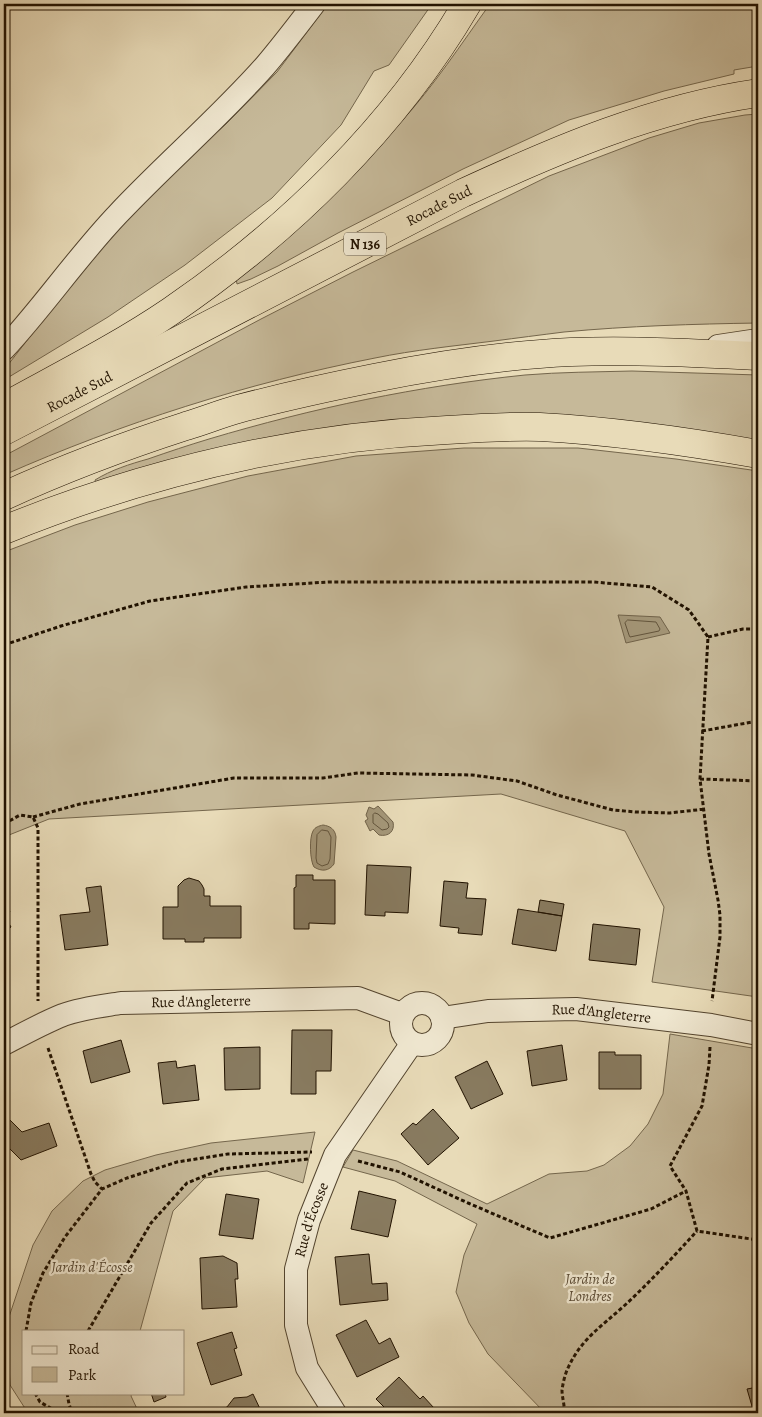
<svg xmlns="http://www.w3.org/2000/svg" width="762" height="1417" font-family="Alegreya,serif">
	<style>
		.green { fill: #c6b999; stroke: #74664c }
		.water { fill: #a49779; stroke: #706249 }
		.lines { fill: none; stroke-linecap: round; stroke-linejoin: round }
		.shore { stroke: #62543c; stroke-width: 1 }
		.building { fill: #887b60; stroke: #211200 }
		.minor-casing { stroke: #53442e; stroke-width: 24 }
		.trunk-casing { stroke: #211200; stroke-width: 29 }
		.path { stroke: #211200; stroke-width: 3; stroke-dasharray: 4 2.5; stroke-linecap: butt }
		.minor { stroke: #f0e8d1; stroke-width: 22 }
		.trunk { stroke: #e8dbb8; stroke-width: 28 }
		.labels { text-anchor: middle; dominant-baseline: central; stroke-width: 4.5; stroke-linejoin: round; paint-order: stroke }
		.shield { fill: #f0e8d1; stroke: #5f523f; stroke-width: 1 }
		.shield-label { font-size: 14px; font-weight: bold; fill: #211200 }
		.street-label { font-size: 15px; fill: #211200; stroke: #f0e8d1 }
		.park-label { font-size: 15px; font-style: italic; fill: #5b4c36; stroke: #f0e8d1 }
	</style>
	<rect width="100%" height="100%" fill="#e8dbb8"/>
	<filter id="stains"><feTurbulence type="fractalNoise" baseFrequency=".004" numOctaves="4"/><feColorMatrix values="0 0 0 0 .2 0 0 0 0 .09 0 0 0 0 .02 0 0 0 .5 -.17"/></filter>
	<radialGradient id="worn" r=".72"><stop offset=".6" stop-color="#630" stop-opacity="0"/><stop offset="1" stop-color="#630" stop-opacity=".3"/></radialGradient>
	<path class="green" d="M328,4H432L389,65L374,71L341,125L272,198L185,265L108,317L4,380V370L53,307L116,230L175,169L226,124L277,72Z
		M490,4H758V66L734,70V74L664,91L569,120L463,169L338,233L278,266L251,279L237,284L236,278C291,227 349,177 400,123C434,86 461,44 490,4Z
		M758,114V323C694,324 628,326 564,332C540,335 517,338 494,341C454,346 414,350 375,358C247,383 122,423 4,475V456L261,319L353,272L549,176L649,138L699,123L745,115Z
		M632,371L758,375V442L529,419L98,487L95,480C111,470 130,464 148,459C168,452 189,445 209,439C313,408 418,386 525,375C560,372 596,372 632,371Z
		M464,448H578L676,459L758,471V997L652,982L664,907L625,831L501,794L49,819L4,837V552L75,525L148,502L248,476L356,456Z
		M670,1034L758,1049V1387L748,1389L754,1413H545L488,1354L469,1323L456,1292L464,1255L477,1224L395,1181L343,1167L353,1150L397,1161L487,1204L549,1174L587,1171L604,1165L630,1146L648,1124L663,1094Z
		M315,1132L303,1183L267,1171L205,1178L173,1211L140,1331H24V1393H132L131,1396L139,1413H28L10,1385L7,1323L33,1245L52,1211L83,1181L105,1170L156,1155L211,1143Z"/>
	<path class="water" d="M618,615L660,617L670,633L626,643Z
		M378,806L393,822C395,831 389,837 379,835L373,829L370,831L365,821L368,819L366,815L369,807L374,809Z
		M323,825C330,826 335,829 336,837L334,864C329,871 322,872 314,867C310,861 309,838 313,831C315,827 319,826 323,825Z"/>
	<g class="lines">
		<path class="shore" d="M628,620L656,622L660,629L659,631L630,637L629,635L625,623Z
			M375,813L378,814L388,823L389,827L387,829L382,830L373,823V815Z
			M322,830L328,831L331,837L330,859L328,864L322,866L317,863L316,858L317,835Z"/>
	</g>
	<path class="building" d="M367,865L411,867L408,913L385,912V916L365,915Z
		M296,875H313V880H335V924L309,923V929H294V888L296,887Z
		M189,878L199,881L202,885L204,889V896H210V906H241V938H204V942H185V939H163V907H178V886L184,880Z
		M444,881L468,883L466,898L486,899L482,935L458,933L459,928L440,926Z
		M101,886L108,945L65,950L60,915L90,912L86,888Z
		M540,900L564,904L562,916L538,912Z
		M4,902L10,912L4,915L11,927L4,932Z
		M518,909L562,916L556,951L512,944Z
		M593,924L640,929L636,965L589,960Z
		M292,1030H332L331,1071H316V1094H291Z
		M121,1040L130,1072L91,1083L83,1051Z
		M562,1045L567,1080L532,1086L527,1051Z
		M260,1047V1089L225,1090L224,1048Z
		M599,1052H615V1055H641V1089H599Z
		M176,1061L177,1068L195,1065L199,1100L163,1104L158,1063Z
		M487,1061L503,1094L471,1109L455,1077Z
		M433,1109L459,1138L428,1165L401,1134L413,1123L416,1125Z
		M7,1117L22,1132L49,1123L57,1146L21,1160L4,1143V1120Z
		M359,1191L396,1200L388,1237L351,1229Z
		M226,1194L259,1199L253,1239L219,1235Z
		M369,1254L372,1284L387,1283L388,1300L340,1305L335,1257Z
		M223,1256L237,1263L238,1279H235L237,1307L202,1309L200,1258Z
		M366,1320L379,1344L390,1338L399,1357L357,1377L336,1335Z
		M232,1332L237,1348L234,1349L242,1375L211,1385L197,1343Z
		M399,1377L420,1399L423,1396L434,1408L429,1413H390L376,1399Z
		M758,1387V1413H754L747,1389Z
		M151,1393H165L166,1397L154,1402Z
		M253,1394L262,1413H212L227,1407L234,1398L247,1397Z"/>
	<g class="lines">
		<defs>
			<g id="minor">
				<path d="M718,346L758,340"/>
				<path d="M4,349C44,306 77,257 118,214C166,163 219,118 265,66C282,46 298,25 314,4"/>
				<circle cx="422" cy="1024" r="21"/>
				<path id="s1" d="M442,1018L488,1011L576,1009L711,1025L758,1034"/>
				<path id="s2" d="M4,1044C23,1034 43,1023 63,1015C82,1008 102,1006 121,1003L358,998L402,1014"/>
				<path id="s3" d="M335,1413L307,1368L296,1325V1269L309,1220L335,1155L412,1043"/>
			</g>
			<g id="trunk">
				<path d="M4,407C60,376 118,347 171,311C288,231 395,127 467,4"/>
				<path id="s4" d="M4,431L463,193C558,149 654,108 758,93"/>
				<path d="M4,496C63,469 124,446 186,426C203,421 220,414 238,409C283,397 329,387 374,378C439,365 505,355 571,352C634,350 696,353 758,356"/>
				<path d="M4,530C145,473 295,437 447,430C478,428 509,426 540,427C614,431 685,441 758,454"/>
			</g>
		</defs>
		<use href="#minor" class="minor-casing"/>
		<use href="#trunk" class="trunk-casing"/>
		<path class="path" d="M708,637L743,629H758
			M4,645L61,626L150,601L246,587L329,582H594L652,587L689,610L708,637L700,779L709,854L718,900L720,915V937L712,1001
			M702,731L758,721
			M700,779L758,781
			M33,817L80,804L234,778H323L358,773L472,775L517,781L557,795L613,810L636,812L670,813L705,809
			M4,824L20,815L33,817L38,828V1001
			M710,1047L709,1065L702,1106L670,1166L686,1191L697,1231L758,1240
			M48,1048L91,1174L95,1182L102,1189
			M358,1161L400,1172L468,1203L550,1238L651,1209L686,1191
			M26,1331L31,1303L43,1273L65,1237L102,1189L127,1178L177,1162L228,1154L312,1152
			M88,1331L151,1223L187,1183L222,1169L308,1159
			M35,1393L40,1402L59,1413
			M67,1393L69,1404L72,1413
			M564,1413C565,1405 562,1398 562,1390C563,1383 565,1374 568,1368C581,1339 602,1326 624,1306C650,1282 674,1256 697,1231"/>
		<use href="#minor" class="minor"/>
		<use href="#trunk" class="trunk"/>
	</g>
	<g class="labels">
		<rect class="shield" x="344" y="232.5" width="42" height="23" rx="4"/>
		<g class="shield-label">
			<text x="365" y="244">N 136</text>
		</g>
		<g class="street-label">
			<text stroke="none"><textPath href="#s4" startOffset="490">Rocade Sud</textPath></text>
			<text stroke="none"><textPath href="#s4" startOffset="85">Rocade Sud</textPath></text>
			<text stroke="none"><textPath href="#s2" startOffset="205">Rue d'Angleterre</textPath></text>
			<text stroke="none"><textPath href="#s1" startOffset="160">Rue d'Angleterre</textPath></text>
			<text stroke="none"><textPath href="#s3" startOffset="205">Rue d'Écosse</textPath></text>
		</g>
		<g class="park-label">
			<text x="92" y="1267">Jardin d'Écosse</text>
			<text x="590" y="1279">Jardin de<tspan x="590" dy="17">Londres</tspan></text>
		</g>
	</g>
	<rect width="762" height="1417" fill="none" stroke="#e8dbb8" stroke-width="20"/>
	<rect x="5" y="5" width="752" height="1407" fill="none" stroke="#211200" stroke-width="2.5"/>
	<rect x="10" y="10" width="742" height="1397" fill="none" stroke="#211200"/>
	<rect x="22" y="1330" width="162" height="65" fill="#f0e8d1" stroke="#9d927d"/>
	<rect x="32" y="1346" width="25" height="8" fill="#f0e8d1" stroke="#9d927d"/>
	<text x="68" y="1354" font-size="15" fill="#211200">Road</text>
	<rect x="32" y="1367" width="25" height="15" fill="#c6b999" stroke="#9d927d"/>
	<text x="68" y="1380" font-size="15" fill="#211200">Park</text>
	<rect width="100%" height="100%" filter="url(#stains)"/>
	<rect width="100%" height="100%" fill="url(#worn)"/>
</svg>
